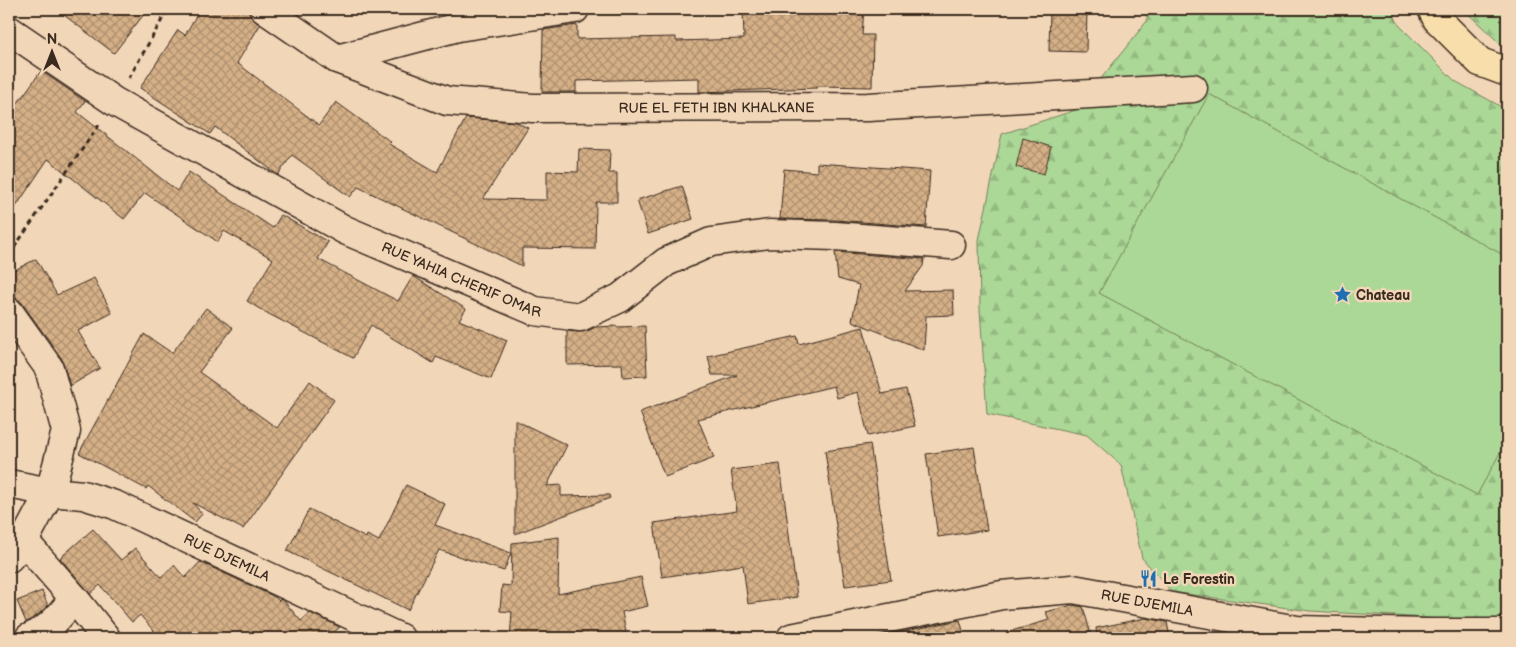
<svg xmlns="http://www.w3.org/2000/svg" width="1516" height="647" font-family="'Balsamiq Sans',sans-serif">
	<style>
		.forest { fill: url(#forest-firs); stroke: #73815a }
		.park { fill: #abd896; stroke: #73815a }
		.building { fill: url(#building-cross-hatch); stroke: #3b2a1e }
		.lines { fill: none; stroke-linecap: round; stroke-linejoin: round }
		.minor-casing { stroke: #3b2a1e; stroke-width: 31 }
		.major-casing { stroke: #3b2a1e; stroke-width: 31 }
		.path { stroke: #3b2a1e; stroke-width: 3; stroke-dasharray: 5 4; stroke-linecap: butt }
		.minor { stroke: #f1d6b8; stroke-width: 28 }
		.major { stroke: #f8deab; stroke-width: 28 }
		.labels { text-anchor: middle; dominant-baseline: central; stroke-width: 5; stroke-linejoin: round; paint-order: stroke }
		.street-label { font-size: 14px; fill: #3b2a1e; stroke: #f1d6b8 }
		.poi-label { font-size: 14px; font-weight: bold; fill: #3b2a1e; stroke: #f1d6b8; text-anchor: start }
	</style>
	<defs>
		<pattern id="forest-firs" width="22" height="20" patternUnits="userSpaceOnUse" patternTransform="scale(1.25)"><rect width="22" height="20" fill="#abd896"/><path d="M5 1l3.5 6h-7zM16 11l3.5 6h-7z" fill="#94ba81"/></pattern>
		<pattern id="building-cross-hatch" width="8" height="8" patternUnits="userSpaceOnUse" patternTransform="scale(1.25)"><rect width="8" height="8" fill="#d5b087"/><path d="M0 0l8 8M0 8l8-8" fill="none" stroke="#ae8f6e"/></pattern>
	</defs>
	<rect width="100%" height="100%" fill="#f1d6b8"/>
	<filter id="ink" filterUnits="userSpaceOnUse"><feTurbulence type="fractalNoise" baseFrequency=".02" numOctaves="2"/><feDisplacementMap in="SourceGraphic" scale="10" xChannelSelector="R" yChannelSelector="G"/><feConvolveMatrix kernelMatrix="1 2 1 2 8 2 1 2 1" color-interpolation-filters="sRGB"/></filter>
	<g filter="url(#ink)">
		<path class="forest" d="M1147,9H1392L1398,24L1455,81L1507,110V618L1494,622L1310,611L1172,592L1142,558L1121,465L1087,435L987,414L980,309L979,240L1002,134L1076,110L1147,21Z
			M1463,9H1507V50Z"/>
		<path class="park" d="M1209,94L1507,257V440L1477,495L1099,293Z"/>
		<path class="building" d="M56,9H148L114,53Z
			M200,9H249L250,16L260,25L237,63L319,125L336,102L391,142L389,144L437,172L466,118L516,122L528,128L483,199L547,200V171L578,172L579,149L610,150L609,173H617V202H596L595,249L522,248V266L358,187L350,197L292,155L278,175L215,127L210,134L140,88L178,30L185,35Z
			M743,9H864L862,35H873L872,87L817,86V88L699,92V78L576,81V92H542L543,30L577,25V39L676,37V41L744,39Z
			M1050,9H1087L1086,52L1049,51Z
			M41,71L85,101L77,112L177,191L189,172L273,228L281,215L328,242L318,259L398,301L413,276L466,309L459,320L507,340L491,379L436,357L433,363L371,325L353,358L263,311L247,301L273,259L224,231L218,242L145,193L124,219L48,159L9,217V115Z
			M1023,138L1051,147L1044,174L1016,167Z
			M817,163L930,171L926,227L836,220L780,219L784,169L817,172Z
			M682,186L693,219L648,234L637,200Z
			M835,252L924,259L923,266L905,291L953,290L954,315L926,316L924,350L852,321L859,285L838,279Z
			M36,259L57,295L94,278L112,313L78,331L100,368L70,386L62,359L22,303L16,298L11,297L9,293V273Z
			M206,308L233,328L199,372L277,428L310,381L334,400L243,529L193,503L202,514L195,522L148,486L146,489L79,453L144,334L172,353Z
			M617,326V327L645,326L647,376L623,377L622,364L567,365V331L578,332L587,331L596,327Z
			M863,327L882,394L906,389L915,426L868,436L858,392L837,398L834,386L698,419L714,458L665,477L640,412L737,375H712L708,356L797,336L799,344Z
			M515,420L567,445L547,486L561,485V496L609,495L610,498L515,534Z
			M870,444L891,580L845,586L825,451Z
			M974,447L987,530L938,537L926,454Z
			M780,464L797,597L748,604L743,565L662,577L654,523L737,511L731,470Z
			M406,485L445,504L435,525L511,553L504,571L439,550L408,610L287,551L309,509L366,538L367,535L379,541Z
			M93,529L121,560L135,548L161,577L174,565L185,578L200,562L275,597L279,601L280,599L284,601L301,621L310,613L340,627L327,638H160L140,615L132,622L100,585L90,594L60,558Z
			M559,537L558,594L641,577L648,606L622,612L627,638H510L512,612L500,611L502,585L511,586L512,543Z
			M42,591L48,606L34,618L26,622L17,601Z
			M1072,605L1083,607L1092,638H1009L1008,632L1049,620L1046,612Z
			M1145,618L1167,622L1170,638H1097L1096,628Z
			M960,620L965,638H875V637Z"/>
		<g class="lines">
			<defs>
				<g id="minor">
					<path id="s1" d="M264,9L337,59L447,101L533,108L868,107L1193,88"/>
					<path id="s2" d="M9,30L115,102L345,230L535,311L580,317L620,298L666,262L711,242L769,234L835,236L951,245"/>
					<path d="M337,59L458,27L575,9"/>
					<path d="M9,312L49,368L66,431L50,492L24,541L9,558"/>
					<path id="s3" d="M9,484L50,492L83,495L115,505L400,638"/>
					<path d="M24,541L74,598L106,638"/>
					<path d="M29,638C49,630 61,615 74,598"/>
					<path id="s4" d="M791,638L1002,595L1073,589L1297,630L1426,633H1507"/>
				</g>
				<path id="major" d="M1432,9L1437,19L1480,62L1507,72"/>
			</defs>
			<use href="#minor" class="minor-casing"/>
			<use href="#major" class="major-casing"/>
			<path class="path" d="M129,78L168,9
				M9,255L99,125"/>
			<use href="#minor" class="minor"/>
			<use href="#major" class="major"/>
		</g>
	</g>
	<defs>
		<symbol id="sight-bare" viewBox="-9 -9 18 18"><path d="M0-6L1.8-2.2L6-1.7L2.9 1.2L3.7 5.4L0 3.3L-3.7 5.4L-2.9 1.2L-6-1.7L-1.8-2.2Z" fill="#1f6fb2" stroke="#f1d6b8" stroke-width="2.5" paint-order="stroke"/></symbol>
		<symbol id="restaurant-bare" viewBox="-9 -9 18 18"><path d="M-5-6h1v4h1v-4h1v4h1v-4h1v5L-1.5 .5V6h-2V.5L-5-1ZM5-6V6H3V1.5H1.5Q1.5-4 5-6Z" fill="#1f6fb2" stroke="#f1d6b8" stroke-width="2.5" paint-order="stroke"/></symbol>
	</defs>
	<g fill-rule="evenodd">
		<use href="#sight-bare" x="1330" y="282" width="25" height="25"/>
		<use href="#restaurant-bare" x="1136" y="566" width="25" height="25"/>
	</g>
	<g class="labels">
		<g class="street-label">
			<text stroke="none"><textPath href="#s1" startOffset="476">RUE EL FETH IBN KHALKANE</textPath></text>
			<text stroke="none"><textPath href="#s2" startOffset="518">RUE YAHIA CHERIF OMAR</textPath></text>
			<text stroke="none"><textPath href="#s3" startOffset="232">RUE DJEMILA</textPath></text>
			<text stroke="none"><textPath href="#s4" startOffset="362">RUE DJEMILA</textPath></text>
		</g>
		<g class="poi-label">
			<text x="1356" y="295">Chateau</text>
			<text x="1163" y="579">Le Forestin</text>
		</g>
	</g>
	<rect width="1516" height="647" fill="none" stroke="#f1d6b8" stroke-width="30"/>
	<rect x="15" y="15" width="1486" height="617" fill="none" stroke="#3b2a1e" stroke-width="2" filter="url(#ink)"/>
	<g transform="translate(52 52)" stroke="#f1d6b8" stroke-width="4" paint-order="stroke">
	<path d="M0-4L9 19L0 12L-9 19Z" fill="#3b2a1e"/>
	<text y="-8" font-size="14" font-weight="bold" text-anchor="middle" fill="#3b2a1e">N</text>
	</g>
</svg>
